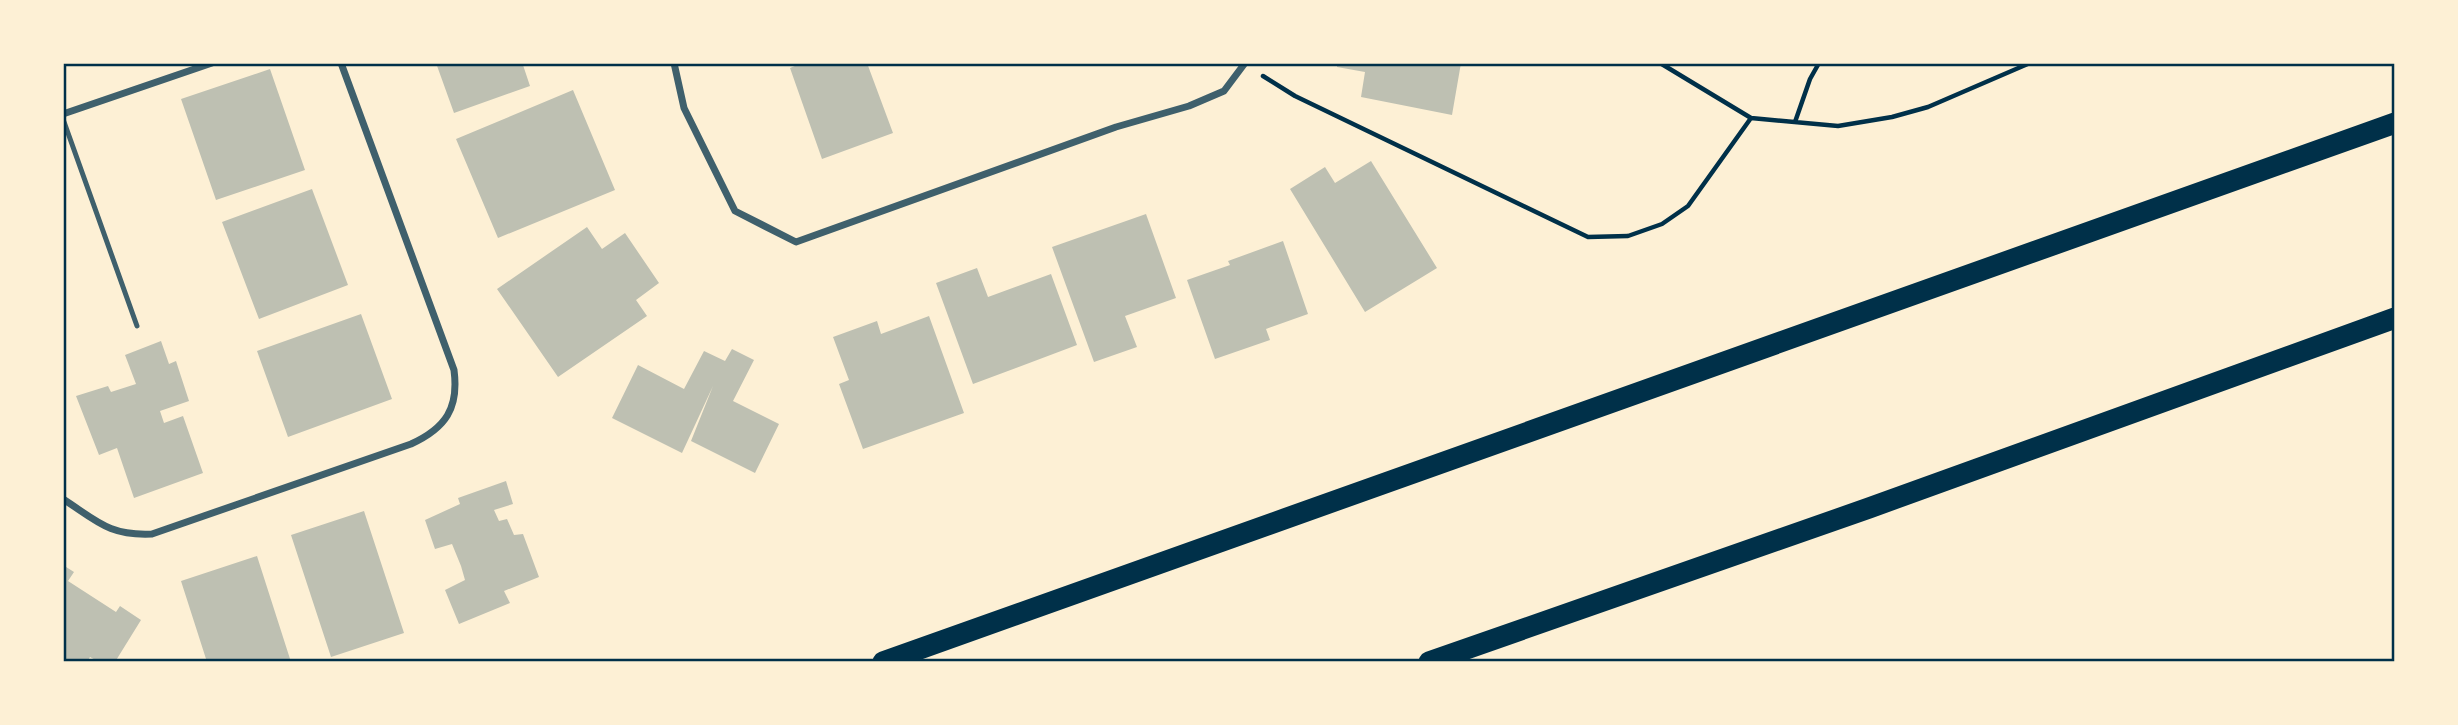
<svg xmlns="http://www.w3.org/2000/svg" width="2458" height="725" font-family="Manrope,sans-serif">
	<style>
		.building { fill: #bec0b2 }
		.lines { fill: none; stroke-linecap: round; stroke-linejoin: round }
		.path { stroke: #003049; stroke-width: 4.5 }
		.service { stroke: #3f606c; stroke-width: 5 }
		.minor { stroke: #3f606c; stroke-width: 7 }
		.motorway { stroke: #003049; stroke-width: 21 }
		.neatline { fill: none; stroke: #003049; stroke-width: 2.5 }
	</style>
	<rect width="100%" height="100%" fill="#fdf0d5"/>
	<path class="building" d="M436,63H528L523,65L530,86L454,113Z
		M802,63H867L893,133L822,159L790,68Z
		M1337,63H1461L1452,115L1361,97L1365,72L1337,67Z
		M270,69L305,170L216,200L181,99Z
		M573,90L615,190L498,238L456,139Z
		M1371,161L1437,268L1365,312L1290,189L1325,167L1335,183Z
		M312,189L348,285L259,319L222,222Z
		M1146,214L1176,298L1125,316L1137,347L1094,362L1052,247Z
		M587,227L602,249L625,233L659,283L636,300L647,316L558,377L497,289Z
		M1283,241L1308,314L1266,329L1270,340L1215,359L1187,280L1230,265L1228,261Z
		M977,268L988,297L1051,274L1077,345L973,384L936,283Z
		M361,314L392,399L288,437L257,351Z
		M929,316L964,413L863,449L839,384L849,380L833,337L877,321L881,334Z
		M161,341L169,364L176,361L189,401L160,411L164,423L183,416L203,473L134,498L117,448L99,455L76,396L108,386L111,392L136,384L125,355Z
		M732,349L754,360L733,401L779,424L755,473L691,441L713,386L682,453L612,418L638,365L684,389L704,351L725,361Z
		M506,481L513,504L494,510L499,521L507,519L514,535L523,534L539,577L504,591L510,603L459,624L445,590L465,580L461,566L452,544L435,549L425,520L460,504L458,498Z
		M364,511L404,633L331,657L291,535Z
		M257,556L291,662H207L181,581Z
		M63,565L74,572L68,581L116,612L120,606L141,620L115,662H99L90,657L87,662H71L63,657Z"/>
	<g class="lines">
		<path class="path" d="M1660,63L1751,118L1838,126L1892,117L1928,107L2030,63
			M1263,76L1295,96L1588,237L1628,236L1662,224L1688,206L1751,118
			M1795,122L1810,79L1819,63"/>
		<path class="service" d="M63,119L137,326"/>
		<path class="minor" d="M674,63L684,108L735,211L796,242L1116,127L1189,106L1224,91L1245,63
			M63,114L212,63
			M63,499C97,521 109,536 152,534L411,444C446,428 459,408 454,370L341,63"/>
		<path class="motorway" d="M883,662L2395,123
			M1429,662L1869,508L2395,318"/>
	</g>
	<rect width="2458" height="725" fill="none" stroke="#fdf0d5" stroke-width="130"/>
	<rect x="65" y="65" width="2328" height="595" class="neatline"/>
</svg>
